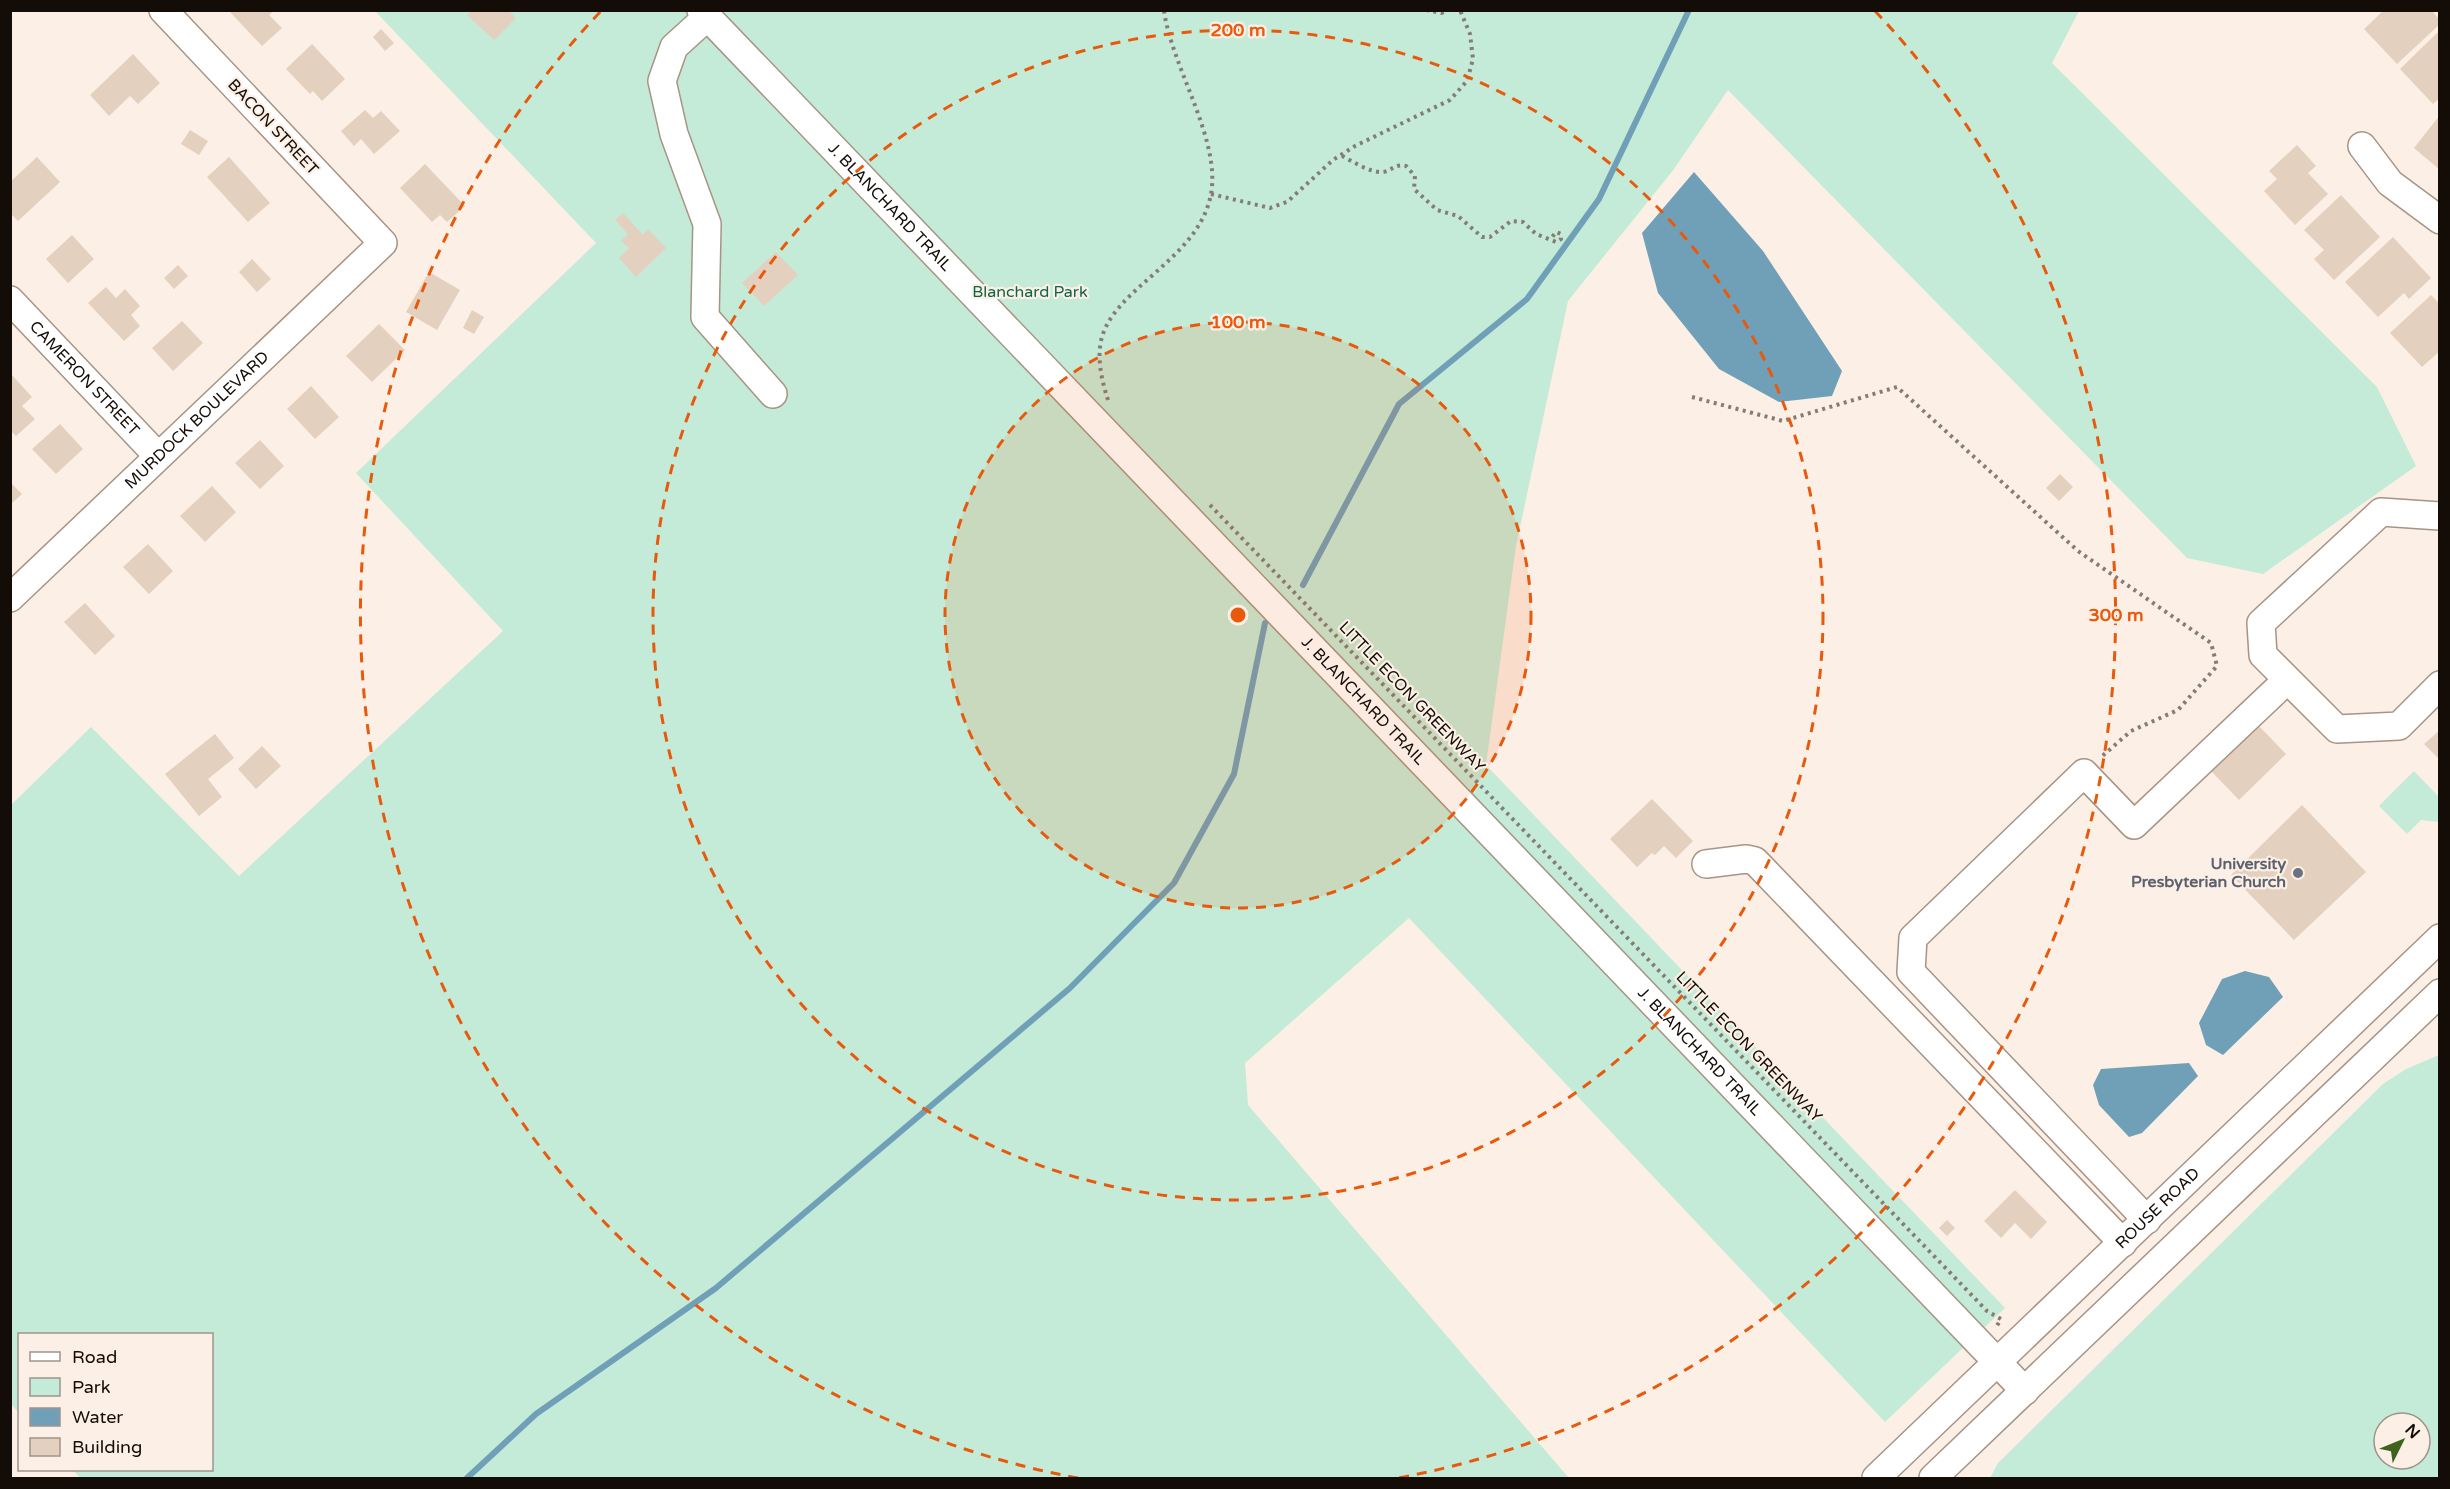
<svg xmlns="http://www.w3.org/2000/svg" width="2450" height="1489" font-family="'Varela Round',sans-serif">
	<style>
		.green { fill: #c4ebd8; fill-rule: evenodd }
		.water { fill: #70a0b8 }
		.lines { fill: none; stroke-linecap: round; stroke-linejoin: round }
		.stream { stroke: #70a0b8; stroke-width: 6 }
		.building { fill: #e4d0bf }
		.minor-casing { stroke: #a79484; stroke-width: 30 }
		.path { stroke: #867c74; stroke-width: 4; stroke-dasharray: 3 4.5; stroke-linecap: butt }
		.minor { stroke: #fff; stroke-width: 27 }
		.ring { fill: none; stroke: #e8590c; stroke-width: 3; stroke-dasharray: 10 8 }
		.worship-dot { fill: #6b7280; stroke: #fcefe5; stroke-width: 2 }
		.labels { text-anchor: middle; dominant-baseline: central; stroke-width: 4.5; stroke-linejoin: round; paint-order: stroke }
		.street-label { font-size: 16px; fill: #130c07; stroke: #fcefe5 }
		.park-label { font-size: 16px; fill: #0c6649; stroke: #fcefe5 }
		.worship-label { font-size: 16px; font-weight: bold; fill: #5b616d; stroke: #fcefe5; text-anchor: end }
		.centre { fill: #e8590c; stroke: #fcefe5; stroke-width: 3 }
		.ring-label { font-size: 18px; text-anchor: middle; font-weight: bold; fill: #e8590c; stroke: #fcefe5; stroke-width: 4.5; stroke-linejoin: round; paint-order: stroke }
	</style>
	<rect width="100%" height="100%" fill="#fcefe5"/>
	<path class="green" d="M375,11H2079L2052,63L2377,387L2416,466L2263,574L2187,558L1728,90L1674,169L1568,301L1516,546L1486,765L2005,1308L1885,1422L1409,918L1245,1063L1248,1105L1569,1478H81L72,1470H212V1334H20L19,1413L11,1404V805L91,727L239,876L503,631L356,473L596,243Z
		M2414,771L2439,797V822L2421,820L2407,834L2379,806Z
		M2439,1055V1478H1990L1998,1463L2383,1084L2406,1069ZM2384,1423H2420V1459H2384Z"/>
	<path class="water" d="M1694,172L1763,251L1842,371L1832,396L1779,402L1719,369L1658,293L1642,233Z
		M2245,971L2269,977L2283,997L2223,1055L2206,1045L2199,1023L2222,979Z
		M2189,1063L2198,1076L2142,1133L2129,1137L2099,1105L2093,1085L2101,1069Z"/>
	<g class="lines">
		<path class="stream" d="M1303,585L1399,404L1527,299L1599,199L1689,10
			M467,1478L536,1414L716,1288L1070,988L1174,883L1234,774L1265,623"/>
	</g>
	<path class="building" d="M232,10H274L269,15L282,28L262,46L230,12Z
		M472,10H508L516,18L494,40L467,15Z
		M2384,10H2431L2440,20V24L2397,64L2364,29Z
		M381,29L394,43L385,51L373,37Z
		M2438,32L2440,98L2433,104L2400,69Z
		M312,44L345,79L322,101L313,91L310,94L286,69Z
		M133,54L160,83L138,104L130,96L109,116L90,95Z
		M365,110L373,118L381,111L400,131L374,154L361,139L354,146L341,131Z
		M2440,115V170L2414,148Z
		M190,130L208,141L199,155L181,144Z
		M2297,145L2316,166L2308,173L2328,194L2295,225L2264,191L2277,179L2269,171Z
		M37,157L60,182L18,221L10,213V182Z
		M229,157L270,203L248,222L207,177Z
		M425,164L465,206L447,222L440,215L432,222L400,188Z
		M2341,195L2380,237L2334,280L2314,259L2324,250L2304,230Z
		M623,213L643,235L648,229L666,248L636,277L619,258L629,248L621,241L628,234L615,220Z
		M72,235L94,259L68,283L46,259Z
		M2393,237L2431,278L2409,299L2404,293L2378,317L2345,282Z
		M776,252L798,275L764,306L742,283Z
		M252,259L271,279L257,292L239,272Z
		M178,265L188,276L174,289L164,278Z
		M429,272L460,290L437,330L406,312Z
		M106,287L116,298L125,289L140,306L131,315L140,326L124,341L88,303Z
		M2431,295L2440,304V351L2422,367L2390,333Z
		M472,310L484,317L474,334L463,328Z
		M182,321L203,343L173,371L152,348Z
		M379,324L405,350L372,382L346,356Z
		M10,373L32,397L22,406L35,419L16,436L10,430Z
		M311,386L339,417L315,439L287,409Z
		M60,424L83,449L56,474L32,449Z
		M260,440L284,466L260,489L235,463Z
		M2060,474L2073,487L2059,501L2046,488Z
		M10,482L22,494L10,505Z
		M212,486L236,512L205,542L180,516Z
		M148,544L173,571L149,594L123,567Z
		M85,603L115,636L95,655L64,622Z
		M2257,724L2286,754L2239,800L2210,770Z
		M2440,730V760L2424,744Z
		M215,734L234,758L208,779L222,797L199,816L165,774Z
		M262,746L281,766L256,789L238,769Z
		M1652,799L1693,841L1676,858L1664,846L1655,855L1652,853L1637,867L1610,839Z
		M2302,805L2366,872L2294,940L2231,875Z
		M2015,1190L2047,1222L2031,1239L2015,1223L2001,1238L1984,1221Z
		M1947,1220L1955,1228L1947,1236L1939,1228Z"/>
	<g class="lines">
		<defs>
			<g id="minor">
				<path id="s1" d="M701,10L2025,1391"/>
				<path d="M707,17L674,47L662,81L674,134L707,224L705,317L773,394"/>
				<path d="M2362,146L2390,183L2440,220"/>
				<path id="s2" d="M10,300L158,456"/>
				<path d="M2440,516L2381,512L2261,623L2263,655L2337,729L2399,726L2440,685"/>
				<path id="s3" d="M10,598L383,243L163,10"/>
				<path d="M1706,864L1746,859L1755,861L2123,1243"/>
				<path d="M2147,1220L1911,972L1913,938L2084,773L2134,825L2287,680"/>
				<path id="s4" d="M1876,1478L2440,938"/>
				<path d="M1933,1478L2440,993"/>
			</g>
		</defs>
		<use href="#minor" class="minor-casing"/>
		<path class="path" d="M1426,10L1442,13L1446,10
			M1342,156C1354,162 1370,173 1383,172C1392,171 1395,163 1406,166L1415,176L1414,189L1437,210L1458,216L1482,237H1490L1511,221L1523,222L1536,234L1556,242L1561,239V234L1556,232L1550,240
			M1211,194L1270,208L1287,202L1333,160L1355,146L1450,100L1467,81L1473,59L1470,34L1460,10
			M1692,397L1783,421L1897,387L2078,551L2211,643L2217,666L2178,710L2131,731L2100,758
			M1108,400C1102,382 1097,359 1101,341C1112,288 1199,260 1211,194C1221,139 1171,66 1164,10
			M1210,505L1987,1311L2001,1319L1995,1329"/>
		<use href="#minor" class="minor"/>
	</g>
	<circle cx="1238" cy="615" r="293" fill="#e8590c" fill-opacity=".12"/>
	<g class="ring">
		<circle cx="1238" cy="615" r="293"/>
		<circle cx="1238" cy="615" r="585"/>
		<path d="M1078 1478A878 878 0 0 1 601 11M1875 11A878 878 0 0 1 1398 1478"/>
	</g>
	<circle class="worship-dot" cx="2298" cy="873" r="6"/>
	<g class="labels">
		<g class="street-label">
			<text transform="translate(273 127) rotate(47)">BACON STREET</text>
			<text stroke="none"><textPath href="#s1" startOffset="273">J. BLANCHARD TRAIL</textPath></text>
			<text stroke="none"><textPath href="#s2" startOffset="108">CAMERON STREET</textPath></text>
			<text stroke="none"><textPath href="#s3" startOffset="258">MURDOCK BOULEVARD</textPath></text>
			<text transform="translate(1412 697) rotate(46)">LITTLE ECON GREENWAY</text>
			<text stroke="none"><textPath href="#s1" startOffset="957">J. BLANCHARD TRAIL</textPath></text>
			<text transform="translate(1749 1047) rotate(46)">LITTLE ECON GREENWAY</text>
			<text stroke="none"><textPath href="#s1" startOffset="1443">J. BLANCHARD TRAIL</textPath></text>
			<text stroke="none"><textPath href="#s4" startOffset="390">ROUSE ROAD</textPath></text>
		</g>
		<g class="park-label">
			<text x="1030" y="292">Blanchard Park</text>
		</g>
		<g class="worship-label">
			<text x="2286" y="864">University<tspan x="2286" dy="18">Presbyterian Church</tspan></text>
		</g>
	</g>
	<circle cx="1238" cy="615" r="9" class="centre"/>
	<g class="ring-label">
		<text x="1238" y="36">200 m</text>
		<text x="1238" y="328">100 m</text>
		<text x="2116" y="621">300 m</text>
	</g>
	<rect width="2450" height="1489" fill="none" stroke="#130c07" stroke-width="24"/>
	<rect x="18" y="1333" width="195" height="138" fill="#fcefe5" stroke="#9f948c" stroke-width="1.5"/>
	<rect x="30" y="1352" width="30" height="9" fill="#ffffff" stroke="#9f948c" stroke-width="1.5"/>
	<text x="72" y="1363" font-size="18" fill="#130c07">Road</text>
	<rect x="30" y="1378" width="30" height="18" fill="#c4ebd8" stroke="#9f948c" stroke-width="1.5"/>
	<text x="72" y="1393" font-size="18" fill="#130c07">Park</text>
	<rect x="30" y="1408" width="30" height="18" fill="#70a0b8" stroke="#9f948c" stroke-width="1.5"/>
	<text x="72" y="1423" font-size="18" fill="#130c07">Water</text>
	<rect x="30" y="1438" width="30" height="18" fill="#e4d0bf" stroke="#9f948c" stroke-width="1.5"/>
	<text x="72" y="1453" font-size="18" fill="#130c07">Building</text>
	<g transform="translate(2402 1441) rotate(47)"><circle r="28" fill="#fcefe5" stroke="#9f948c" stroke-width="1.5"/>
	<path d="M0-4.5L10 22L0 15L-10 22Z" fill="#3d631d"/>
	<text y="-9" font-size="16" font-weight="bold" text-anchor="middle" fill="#130c07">N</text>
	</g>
</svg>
